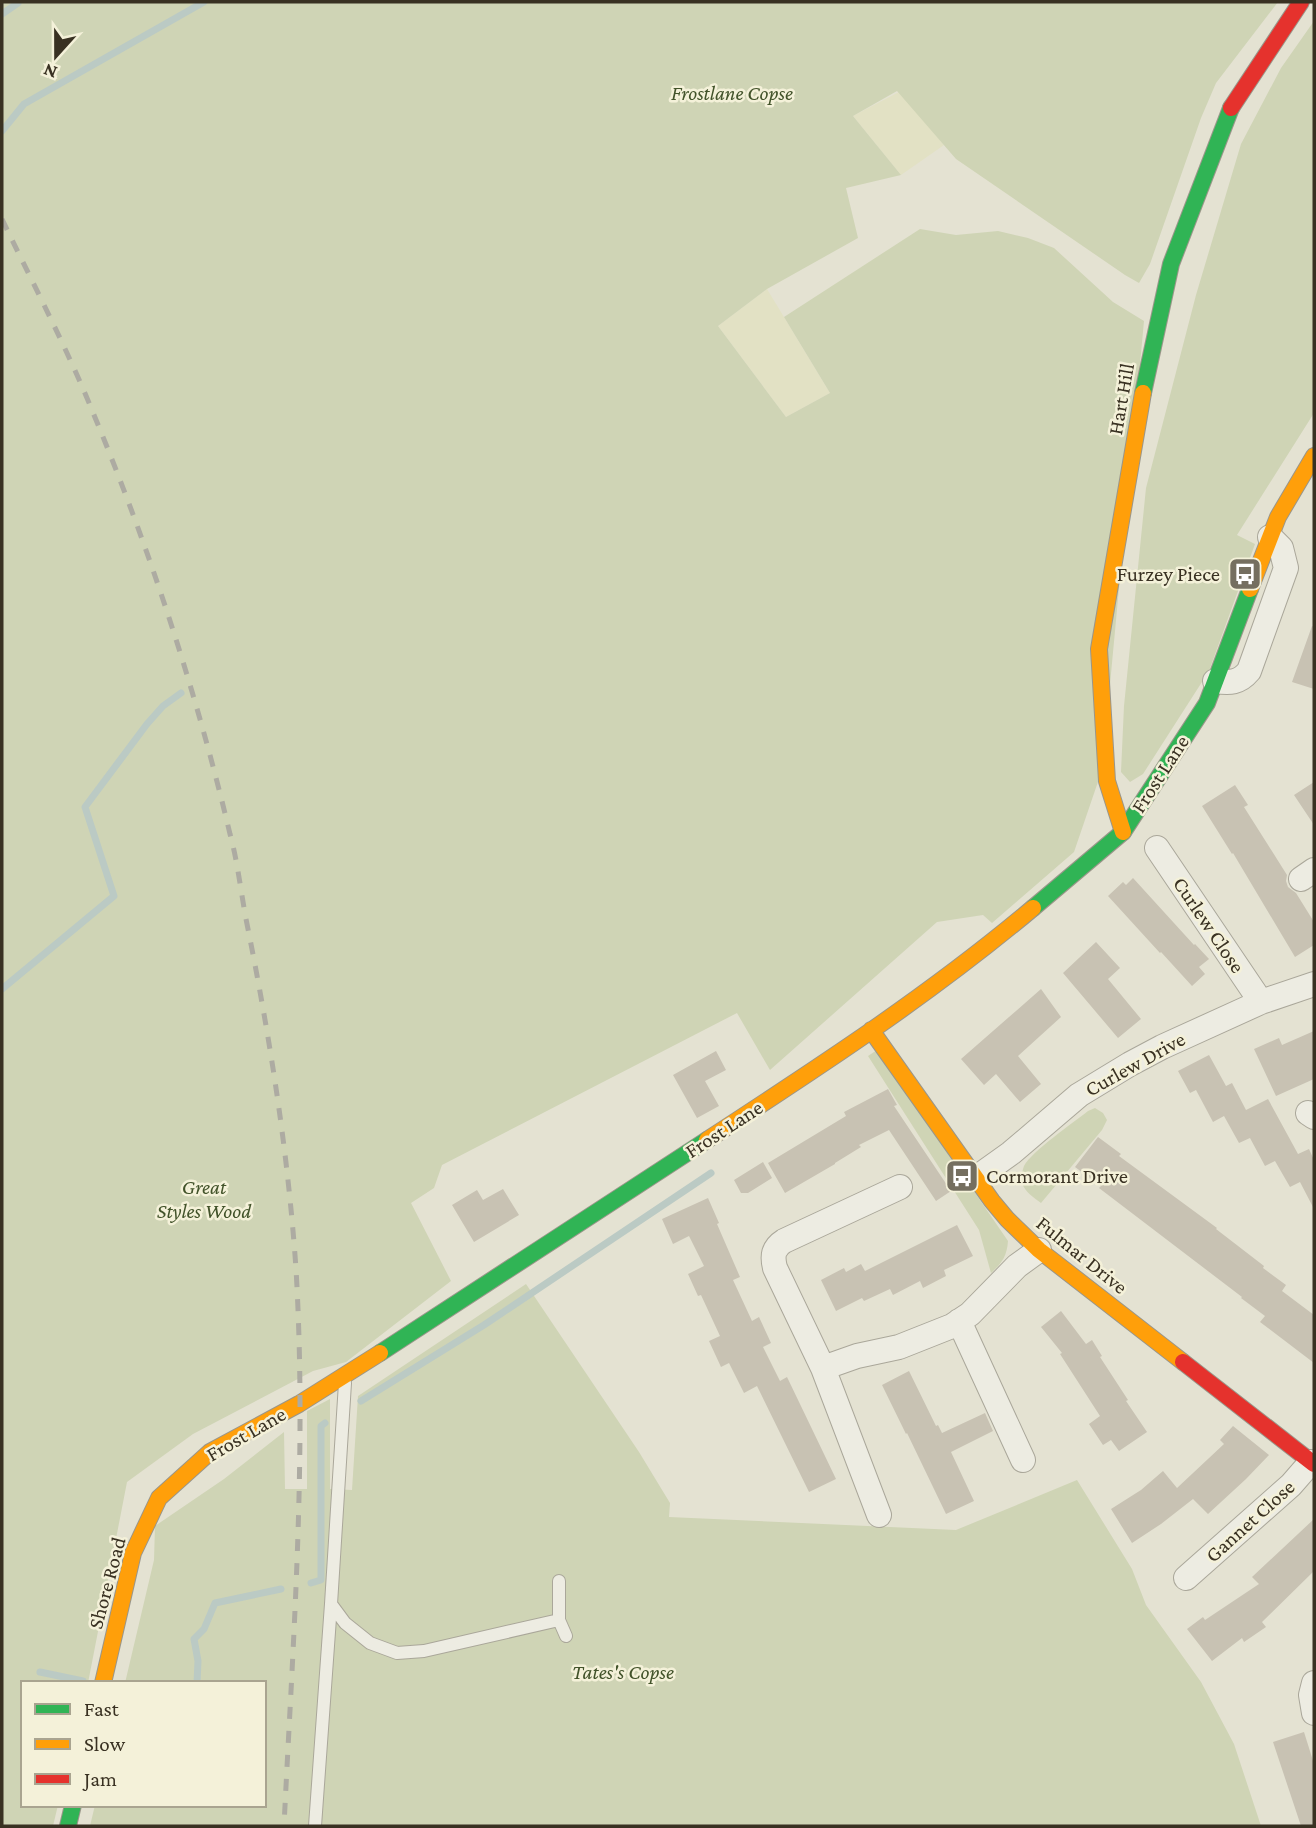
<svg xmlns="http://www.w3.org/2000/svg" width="1316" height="1828" font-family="'Crimson Pro',serif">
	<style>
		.farmland { fill: #e2e1c4 }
		.green { fill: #cfd4b5 }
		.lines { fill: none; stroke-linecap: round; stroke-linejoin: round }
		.stream { stroke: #bbcac4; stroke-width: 7 }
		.building { fill: #c8c2b3 }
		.lane-casing { stroke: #aaa79a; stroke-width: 14 }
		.street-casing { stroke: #aaa79a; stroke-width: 26 }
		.fast-casing { stroke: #9a968a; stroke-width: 18 }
		.slow-casing { stroke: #9a968a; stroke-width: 18 }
		.jam-casing { stroke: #9a968a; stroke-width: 18 }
		.lane { stroke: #edece2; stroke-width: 12 }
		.street { stroke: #edece2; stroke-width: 24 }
		.fast { stroke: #30b455; stroke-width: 16 }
		.slow { stroke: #ff9f0a; stroke-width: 16 }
		.jam { stroke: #e5322d; stroke-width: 16 }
		.rail { stroke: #adaba2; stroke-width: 5; stroke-dasharray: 12 12; stroke-linecap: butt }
		.labels { text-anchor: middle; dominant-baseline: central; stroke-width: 5; stroke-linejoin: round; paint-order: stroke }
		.park-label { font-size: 21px; font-style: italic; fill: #42532a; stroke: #f4f1d9 }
		.street-label { font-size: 21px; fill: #393122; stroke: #f4f1d9 }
		.poi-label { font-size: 21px; fill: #393122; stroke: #f4f1d9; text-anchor: end }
	</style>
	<rect width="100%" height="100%" fill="#e4e2d2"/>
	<path class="farmland" d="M899,92L944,145L901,175L853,116Z
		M767,289L830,393L786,417L718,326Z"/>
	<path class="green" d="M2,2H1278L1216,83L1201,118L1150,264L1139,283L1125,275L956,159L897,91L853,116L901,175L846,188L858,238L767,289L718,326L786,417L830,393L784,317L920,229L956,235L998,231L1028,238L1054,248L1113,302L1144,321L1102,770L1074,852L992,923L983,915L937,922L770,1070L737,1013L442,1165L434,1188L411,1203L451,1281L346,1362L313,1371L193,1434L127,1482L88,1683H23V1805H58L53,1826H2Z
		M1314,21V413L1237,535L1255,544L1209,671L1143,774L1130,782L1121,772L1124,706L1146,488L1196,295L1241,144L1281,68Z
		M877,1050L1008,1241C1007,1256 1002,1263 991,1273L979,1230L868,1056Z
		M1095,1108L1103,1113L1107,1120L1102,1130L1041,1203C1034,1198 1025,1192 1022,1183C1021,1178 1022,1171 1024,1166C1032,1151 1073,1123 1088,1111Z
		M526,1284L639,1452L670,1503L669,1517L956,1530L1077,1480L1132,1569L1146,1605L1201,1682L1234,1744L1261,1826H90L95,1805H264V1683H125L154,1560L155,1526L224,1479L284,1432L285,1489H307V1411L330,1399V1489L352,1490L358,1396Z"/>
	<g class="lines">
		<path class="stream" d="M2,14L18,3
			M2,131L24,104L204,2
			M2,989L114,896L85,807L147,724L163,706L181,693
			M361,1401L484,1325L711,1173
			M311,1583L321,1580V1426L325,1423
			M40,1672L83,1681
			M197,1683L198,1661L194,1639L204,1629L215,1603L281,1589"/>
	</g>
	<path class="building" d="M1312,626L1314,627V689L1292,682Z
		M1314,782V825L1294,795Z
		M1235,785L1248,805L1244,807L1287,875L1286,881L1288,887L1296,893L1314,922V945L1295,957L1233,853L1232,854L1202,806Z
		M1133,878L1194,945L1195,944L1209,959L1199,967L1205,974L1192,986L1161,952L1160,953L1108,896L1123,882L1126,885Z
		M1096,942L1120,968L1108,979L1141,1019L1118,1038L1063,973Z
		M1041,989L1061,1017L1018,1056L1041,1084L1020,1102L996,1074L984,1085L961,1059Z
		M1314,1031V1079L1276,1096L1254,1049L1279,1038L1282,1045Z
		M716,1051L726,1070L705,1081L719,1106L697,1118L673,1075Z
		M1209,1055L1226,1086L1232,1083L1246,1110L1268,1099L1298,1154L1309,1149L1314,1160V1209L1300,1182L1290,1187L1275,1161L1265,1166L1250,1138L1239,1143L1224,1116L1213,1122L1196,1090L1190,1093L1178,1071Z
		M888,1089L897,1105L894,1106L951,1191L936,1201L889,1130L859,1145L861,1147L835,1163V1164L785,1193L768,1163L846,1116L844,1112Z
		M1098,1137L1121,1154L1119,1156L1217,1228L1216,1229L1264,1266L1263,1268L1286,1285L1282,1291L1314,1315V1363L1260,1322L1265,1316L1241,1298L1242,1297L1099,1188L1101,1186L1075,1167Z
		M763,1162L772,1178L748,1193H741L734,1180Z
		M503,1189L519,1215L474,1242L452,1205L477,1190L483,1200Z
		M708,1198L719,1223L717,1224L740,1277L733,1280L752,1321L759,1317L771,1343L763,1347L780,1381L787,1377L836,1479L809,1492L757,1386L744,1393L729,1363L721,1367L709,1341L720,1336L701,1295L698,1296L688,1274L704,1266L689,1236L673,1244L662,1219Z
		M957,1225L973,1256L944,1270L946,1276L923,1288L920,1281L893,1295L890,1289L864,1301L862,1298L836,1311L821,1280L844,1268L846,1272L861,1264L865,1271Z
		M1061,1311L1086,1344L1092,1340L1102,1356L1100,1357L1128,1400L1126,1401L1147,1432L1119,1451L1111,1440L1103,1445L1089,1424L1100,1416L1060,1354L1062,1353L1041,1327Z
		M909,1371L936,1426L938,1425L942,1433L985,1413L993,1431L951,1452L974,1501L946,1514L907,1433L906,1434L882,1385Z
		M1233,1426L1269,1455L1246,1479L1208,1514L1193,1499L1161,1524L1132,1543L1111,1509L1141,1490L1163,1471L1177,1488L1224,1444L1220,1440Z
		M1314,1519V1571L1262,1622L1266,1627L1244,1642L1242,1638L1212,1661L1187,1629L1203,1617L1205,1620L1259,1584L1252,1577Z
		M1304,1732L1314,1764V1826H1301L1273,1742Z"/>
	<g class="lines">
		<defs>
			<path id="lane" d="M345,1383L331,1604L345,1623L370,1643L397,1653L424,1651L559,1620
				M559,1581V1620L566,1636
				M315,1826L331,1604"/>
			<path id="street" d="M1215,681C1230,683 1239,683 1249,671L1286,568L1281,548L1270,537
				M1157,848L1261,1002
				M1301,879L1314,870
				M1308,1113L1314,1117
				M976,1178L1011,1153L1079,1095L1130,1064L1162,1047L1261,1002L1314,984
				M959,1321L1023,1460
				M823,1368L857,1356L899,1347L952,1326L970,1314L1017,1266L1039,1250
				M879,1515L823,1368L775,1268C772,1256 773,1248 784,1241L900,1187
				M1186,1578L1291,1485L1311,1462
				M1314,1683L1311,1695L1314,1713"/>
			<path id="fast" d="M1143,393L1171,264L1231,108
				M1033,908L1123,832L1207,703L1250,589
				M380,1353L707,1140
				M68,1826L73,1805"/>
			<path id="slow" d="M1250,589L1278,517L1314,456
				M1123,832L1107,781L1099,649L1143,393
				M871,1030L992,1201L1007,1219L1039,1250L1183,1362
				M707,1140C819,1067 931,994 1033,908
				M103,1683L133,1553L159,1498L210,1452L299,1404L380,1353"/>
			<path id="jam" d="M1231,108L1301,2
				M1183,1362L1314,1464"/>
		</defs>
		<use href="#lane" class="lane-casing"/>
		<use href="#street" class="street-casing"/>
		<use href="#fast" class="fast-casing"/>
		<use href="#slow" class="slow-casing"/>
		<use href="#jam" class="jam-casing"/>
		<use href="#lane" class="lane"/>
		<use href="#street" class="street"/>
		<use href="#fast" class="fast"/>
		<use href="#slow" class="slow"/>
		<use href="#jam" class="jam"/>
		<path class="rail" d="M2,219C33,284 67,348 94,415C150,550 196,691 230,834C238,863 241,894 247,924C270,1038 288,1153 296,1269C307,1455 293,1641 284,1826"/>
	</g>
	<defs>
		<symbol id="bus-square" viewBox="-11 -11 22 22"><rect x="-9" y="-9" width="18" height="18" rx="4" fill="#756f60" stroke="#f4f1d9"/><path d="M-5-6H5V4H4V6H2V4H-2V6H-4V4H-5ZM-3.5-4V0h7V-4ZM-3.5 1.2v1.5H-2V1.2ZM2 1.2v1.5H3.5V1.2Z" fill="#fff"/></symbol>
	</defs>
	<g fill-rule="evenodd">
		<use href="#bus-square" x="1226" y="555" width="38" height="38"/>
		<use href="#bus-square" x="943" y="1157" width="38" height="38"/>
	</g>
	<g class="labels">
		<g class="park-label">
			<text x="732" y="93">Frostlane Copse</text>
			<text x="204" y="1187">Great<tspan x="204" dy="24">Styles Wood</tspan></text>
			<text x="623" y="1672">Tates's Copse</text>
		</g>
		<g class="street-label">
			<text transform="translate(1121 399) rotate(-80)">Hart Hill</text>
			<text transform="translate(1160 774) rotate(-57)">Frost Lane</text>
			<text transform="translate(1209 925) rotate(56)">Curlew Close</text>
			<text transform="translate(1135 1064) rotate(-29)">Curlew Drive</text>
			<text transform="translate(724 1129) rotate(-33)">Frost Lane</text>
			<text transform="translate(1082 1255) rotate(39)">Fulmar Drive</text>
			<text transform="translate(246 1434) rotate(-30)">Frost Lane</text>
			<text transform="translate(1250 1521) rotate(-42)">Gannet Close</text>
			<text transform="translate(107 1583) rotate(-75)">Shore Road</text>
		</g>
		<g class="poi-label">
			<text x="1220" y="574">Furzey Piece</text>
			<text x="986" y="1176" text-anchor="start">Cormorant Drive</text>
		</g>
	</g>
	<rect width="1316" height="1828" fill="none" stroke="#393122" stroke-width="7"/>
	<rect x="21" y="1681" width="245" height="126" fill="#f4f1d9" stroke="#a9a490" stroke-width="2"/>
	<rect x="35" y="1704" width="35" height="10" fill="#30b455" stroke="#a9a490" stroke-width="2"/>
	<text x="84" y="1716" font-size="21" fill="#393122">Fast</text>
	<rect x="35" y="1739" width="35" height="10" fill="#ff9f0a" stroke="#a9a490" stroke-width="2"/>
	<text x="84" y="1751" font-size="21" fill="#393122">Slow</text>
	<rect x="35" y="1774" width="35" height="10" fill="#e5322d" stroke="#a9a490" stroke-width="2"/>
	<text x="84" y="1786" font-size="21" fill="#393122">Jam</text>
	<g transform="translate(56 56) rotate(201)" stroke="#f4f1d9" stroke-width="5" paint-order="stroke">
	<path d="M0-5L12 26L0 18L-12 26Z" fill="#393122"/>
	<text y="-10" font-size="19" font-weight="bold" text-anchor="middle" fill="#393122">N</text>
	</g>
</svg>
